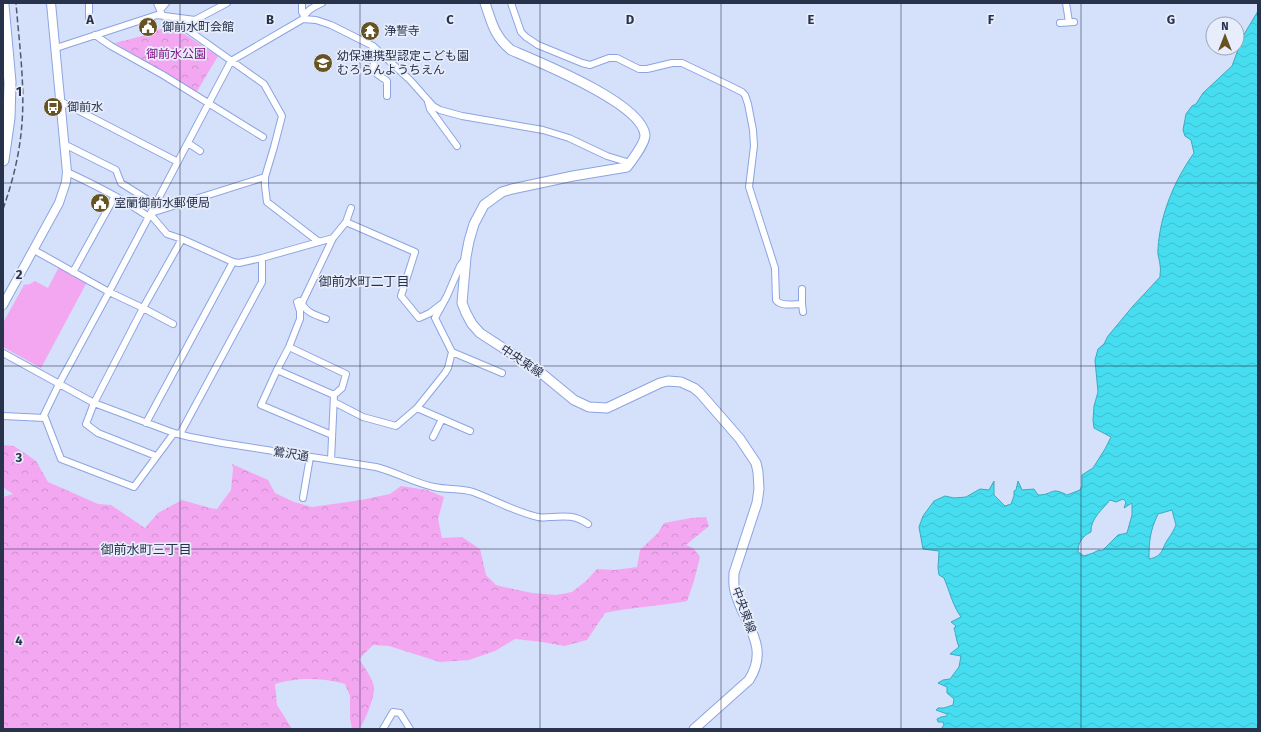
<svg xmlns="http://www.w3.org/2000/svg" width="1261" height="732" font-family="'Fira Sans','Noto Sans JP',sans-serif">
	<style>
		.grass { fill: #f3a7f1 }
		.forest { fill: url(#forest-crowns) }
		.water { fill: url(#water-waves); stroke: #3daabe; fill-rule: evenodd }
		.lines { fill: none; stroke-linecap: round; stroke-linejoin: round }
		.minor-casing { stroke: #8ca4e2; stroke-width: 8 }
		.tertiary-casing { stroke: #8ca4e2; stroke-width: 10 }
		.secondary-casing { stroke: #8ca4e2; stroke-width: 11 }
		.motorway-casing { stroke: #8ca4e2; stroke-width: 13 }
		.minor { stroke: #fff; stroke-width: 6 }
		.tertiary { stroke: #fff; stroke-width: 8 }
		.secondary { stroke: #fff; stroke-width: 9 }
		.motorway { stroke: #fff; stroke-width: 11 }
		.rail { stroke: #4f5972; stroke-width: 1.5; stroke-dasharray: 6 3; stroke-linecap: butt }
		.grid { fill: none; stroke: #28324b; stroke-width: 1; stroke-opacity: 0.55 }
		.labels { text-anchor: middle; dominant-baseline: central; stroke-width: 3.5; stroke-linejoin: round; paint-order: stroke }
		.poi-label { font-size: 12px; fill: #28324b; stroke: #e7edfa; text-anchor: start }
		.park-label { font-size: 12px; fill: #7e0a7f; stroke: #e7edfa }
		.street-label { font-size: 12px; fill: #28324b; stroke: #e7edfa }
		.neighbourhood-label { font-size: 13px; fill: #28324b; stroke: #e7edfa }
		.grid-label { font-size: 13px; text-anchor: middle; font-weight: bold; fill: #28324b; stroke: #e7edfa; stroke-width: 3.5; stroke-linejoin: round; paint-order: stroke }
	</style>
	<defs>
		<pattern id="forest-crowns" width="20" height="18" patternUnits="userSpaceOnUse"><rect width="20" height="18" fill="#f3a7f1"/><path d="M2 6a3 3 0 1 1 6 0M12 15a3 3 0 1 1 6 0" fill="none" stroke="#d090d0"/></pattern>
		<pattern id="water-waves" width="16" height="10" patternUnits="userSpaceOnUse"><rect width="16" height="10" fill="#46ddf0"/><path d="M0 5q4-4 8 0t8 0" fill="none" stroke="#3dbecf"/></pattern>
	</defs>
	<rect width="100%" height="100%" fill="#d5e0fa"/>
	<path class="grass" d="M59,267L87,282L41,368L3,347V323L24,285L30,284L35,281L48,288Z"/>
	<path class="forest" d="M160,29L183,33L218,56L196,93L115,43L146,35Z
		M3,445L14,446L36,461L48,482L98,504L111,505L145,528L158,513L182,500L210,508L217,509L231,490L233,469L232,464L268,480L275,493L294,502L312,507L361,500L390,494L401,486L427,490L444,497L438,519L442,538L462,537L480,549L486,575L496,585L504,587L532,593L556,595L572,592L586,581L597,569L615,570L637,567L640,550L658,533L664,523L691,518L706,517L709,526L686,545L693,548L700,557L694,581L687,601C660,606 632,607 605,613L587,640L564,646L542,642L515,639L495,651L469,660L440,662L389,646L373,645L359,659C364,667 372,677 374,687C375,696 365,722 359,729H352L350,718V696L345,684C323,678 298,677 275,684L277,705L292,729H3V497L13,494L3,487Z"/>
	<path class="water" d="M1258,11V729H941L944,725L943,722H938L937,719L941,717L947,716V714L936,710L938,708H944L953,705L954,699L947,693V687L938,683L943,680L950,679L959,667L961,656L950,654L959,647C956,640 956,634 954,628L956,626L951,622L961,617C952,604 950,592 944,578L939,575L938,568L939,551L923,549L919,527L923,516L934,501L945,496L954,498L966,497L980,489L989,490L994,481V495L1005,506L1011,504L1014,496V491L1016,490L1018,481L1022,490L1034,489L1038,495C1054,495 1050,486 1067,495L1080,490L1082,486V475L1093,468L1105,449L1111,437L1094,428L1093,420L1094,406L1098,392L1095,360L1098,349L1104,344L1108,336L1133,306L1160,277C1160,273 1161,269 1160,265C1160,260 1157,255 1158,249C1160,215 1174,181 1194,153L1191,140L1185,136L1183,130L1186,114L1192,106L1196,104L1203,93L1232,66L1243,36ZM1123,499L1126,502L1124,508L1132,503V515L1127,533L1118,535L1102,551L1099,550L1093,553L1084,556L1078,552C1078,543 1082,536 1091,532C1090,519 1103,509 1110,500L1116,502ZM1172,510L1176,525C1174,530 1171,535 1168,539C1161,549 1164,556 1149,559C1149,541 1150,531 1158,514Z"/>
	<g class="lines">
		<defs>
			<path id="minor" d="M89,3V19
				M157,3L162,15
				M302,3V12L304,15
				M511,3L521,32L526,37L538,45L582,63L590,65L609,58H617L639,69H647L672,63H682L726,84L742,92L745,95L748,104L753,130L754,146L749,187L775,268L776,300C781,307 794,304 802,304
				M1066,3L1069,22
				M160,10L166,3
				M180,18L181,25L264,84L282,116L274,147L265,177V186L267,202L319,242
				M303,19C306,10 314,7 322,3
				M1060,23L1074,22
				M95,35L111,46L163,75L263,137
				M373,46L374,69L377,74L387,81V96
				M56,48L157,15L195,20L227,3
				M60,101L178,162
				M428,102L430,109L457,146
				M188,143L200,151
				M64,144L116,170L121,183L156,205
				M67,172C95,185 123,199 149,217
				M151,213L265,177
				M150,214L167,234L182,239L233,262L239,263L262,258
				M346,222L351,208
				M34,250L109,292L143,308L173,324
				M465,259L460,266L447,296L435,318L452,352L502,373
				M73,272L115,196
				M802,289V304L803,312
				M302,303L333,238L346,222L415,252L401,296L419,318L430,313L443,303
				M289,347L300,319V311L297,302L299,301H301C305,313 316,315 326,319
				M3,353L94,403L174,433L190,437L222,443L376,467C396,472 414,483 434,487C447,490 460,488 473,492C495,500 515,512 538,517C542,518 546,517 550,517C565,516 575,515 588,524
				M277,370L334,395L331,460
				M334,402L363,417L396,426L417,408L445,373L448,368L452,352
				M417,408L470,431
				M3,416L45,418
				M146,423L233,262
				M174,433L134,487L61,459L44,415L59,384L109,292L231,61L303,19L316,20L331,25L373,46L410,80L433,106L440,110L462,116L543,130L569,138L607,156L630,163
				M180,434L262,282V258L333,238
				M332,435L261,405L277,370L289,347L346,374L342,388L334,395
				M433,437L442,419
				M156,456L98,433L86,424L94,403L143,308L182,239
				M303,498L310,457
				M383,729L393,712L400,713L410,729"/>
			<path id="tertiary" d="M3,305L59,203L66,182L67,172L51,3"/>
			<path id="secondary" d="M485,3C492,23 494,36 511,50C539,62 642,103 645,135C645,144 632,160 627,167L573,176L512,189L502,192L484,205L474,224L469,241L466,257L462,303L466,313L472,324L480,333L540,372L574,400L589,407L607,408L660,383L668,381L681,382L694,388L700,393L740,439L756,463L758,472L759,489L757,503L734,573C734,579 733,585 735,591C743,623 771,646 749,680L694,729"/>
			<path id="motorway" d="M3,5L10,82L9,118L3,160"/>
		</defs>
		<use href="#minor" class="minor-casing"/>
		<use href="#tertiary" class="tertiary-casing"/>
		<use href="#secondary" class="secondary-casing"/>
		<use href="#motorway" class="motorway-casing"/>
		<use href="#minor" class="minor"/>
		<use href="#tertiary" class="tertiary"/>
		<use href="#secondary" class="secondary"/>
		<use href="#motorway" class="motorway"/>
		<path class="rail" d="M3,209C13,181 20,152 22,123C25,83 19,42 16,3"/>
	</g>
	<path class="grid" d="M180,3V729M360,3V729M540,3V729M721,3V729M901,3V729M1081,3V729M3,183H1258M3,366H1258M3,549H1258"/>
	<defs>
		<symbol id="civic-disc" viewBox="-11 -11 22 22"><circle r="9.5" fill="#665321" stroke="#e7edfa"/><path d="M-.6-6.5H3V-4.5H.6V-3L4-1V1h2V6H-6V1h2V-1L-.6-3ZM-1.2 2.5V6h2.4V2.5Z" fill="#fff"/></symbol>
		<symbol id="temple-disc" viewBox="-11 -11 22 22"><circle r="9.5" fill="#665321" stroke="#e7edfa"/><path d="M0-6L5-2H3V0L6.5 2.5H4V6H1.5V3h-3V6H-4V2.5H-6.5L-3 0V-2H-5Z" fill="#fff"/></symbol>
		<symbol id="school-disc" viewBox="-11 -11 22 22"><circle r="9.5" fill="#665321" stroke="#e7edfa"/><path d="M0-5L7-2L0 1L-7-2ZM-4 1L0 2.5L4 1V4Q0 6-4 4Z" fill="#fff"/></symbol>
		<symbol id="bus-disc" viewBox="-11 -11 22 22"><circle r="9.5" fill="#665321" stroke="#e7edfa"/><path d="M-5-6H5V4H4V6H2V4H-2V6H-4V4H-5ZM-3.5-4V0h7V-4ZM-3.5 1.2v1.5H-2V1.2ZM2 1.2v1.5H3.5V1.2Z" fill="#fff"/></symbol>
	</defs>
	<g fill-rule="evenodd">
		<use href="#civic-disc" x="137" y="16" width="22" height="22"/>
		<use href="#temple-disc" x="359" y="20" width="22" height="22"/>
		<use href="#school-disc" x="312" y="52" width="22" height="22"/>
		<use href="#bus-disc" x="42" y="96" width="22" height="22"/>
		<use href="#civic-disc" x="89" y="192" width="22" height="22"/>
	</g>
	<g class="labels">
		<g class="poi-label">
			<text x="162" y="27">御前水町会館</text>
			<text x="384" y="31">浄誓寺</text>
			<text x="337" y="56">幼保連携型認定こども園<tspan x="337" dy="14">むろらんようちえん</tspan></text>
			<text x="67" y="107">御前水</text>
			<text x="114" y="203">室蘭御前水郵便局</text>
		</g>
		<g class="park-label">
			<text x="176" y="54">御前水公園</text>
		</g>
		<g class="street-label">
			<text transform="translate(522 361) rotate(34)">中央東線</text>
			<text transform="translate(291 454) rotate(9)">鶯沢通</text>
			<text transform="translate(744 610) rotate(70)">中央東線</text>
		</g>
		<g class="neighbourhood-label">
			<text x="364" y="281">御前水町二丁目</text>
			<text x="146" y="549">御前水町三丁目</text>
		</g>
	</g>
	<g class="grid-label">
		<text x="90" y="24">A</text>
		<text x="270" y="24">B</text>
		<text x="450" y="24">C</text>
		<text x="630" y="24">D</text>
		<text x="811" y="24">E</text>
		<text x="991" y="24">F</text>
		<text x="1171" y="24">G</text>
		<text x="19" y="96">1</text>
		<text x="19" y="279">2</text>
		<text x="19" y="462">3</text>
		<text x="19" y="645">4</text>
	</g>
	<rect width="1261" height="732" fill="none" stroke="#28324b" stroke-width="8"/>
	<g transform="translate(1225 36)"><circle r="19" fill="#e7edfa" stroke="#9ba2b4"/>
	<path d="M0-3L7 15L0 10L-7 15Z" fill="#665321"/>
	<text y="-6" font-size="11" font-weight="bold" text-anchor="middle" fill="#28324b">N</text>
	</g>
</svg>
